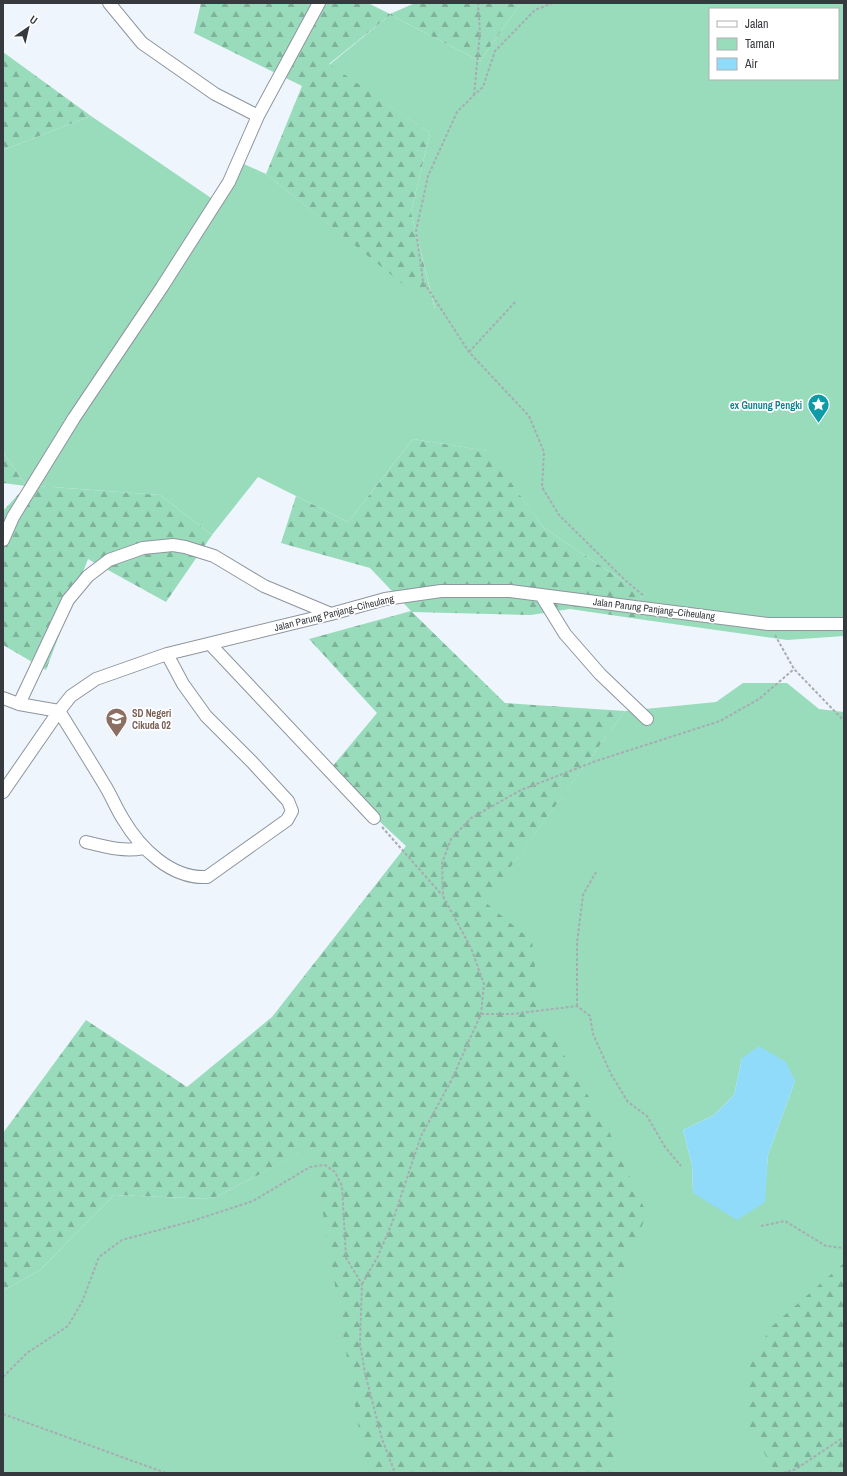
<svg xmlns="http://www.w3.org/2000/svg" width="847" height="1476" font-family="'Archivo Narrow',sans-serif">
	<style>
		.green { fill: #99dcbb; fill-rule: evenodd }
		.forest { fill: url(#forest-firs) }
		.water { fill: #90dbf9 }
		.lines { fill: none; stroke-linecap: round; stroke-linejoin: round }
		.minor-casing { stroke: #8e959e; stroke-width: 14 }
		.path { stroke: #a7acb2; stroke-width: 2; stroke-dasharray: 3 2; stroke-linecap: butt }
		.minor { stroke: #fff; stroke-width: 12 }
		.labels { text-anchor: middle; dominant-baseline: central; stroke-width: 3.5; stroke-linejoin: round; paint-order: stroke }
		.culture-label { font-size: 10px; font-weight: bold; fill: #0d838f; stroke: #fff; text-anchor: end }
		.street-label { font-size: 10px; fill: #36393d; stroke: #fff }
		.education-label { font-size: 10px; font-weight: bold; fill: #785e54; stroke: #fff; text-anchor: start }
	</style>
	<defs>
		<pattern id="forest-firs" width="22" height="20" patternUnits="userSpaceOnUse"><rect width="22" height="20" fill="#99dcbb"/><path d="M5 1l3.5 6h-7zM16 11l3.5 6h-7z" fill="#7eb399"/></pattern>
	</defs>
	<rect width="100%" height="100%" fill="#eff5fd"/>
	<path class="green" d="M521,3H844V636L787,640L645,620L641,593L544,528L487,451L413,439L348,522L258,477L212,535L160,495L26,485L3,452V150L91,116L214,200L233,159L266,174L435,309L411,212L430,133L329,65L390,15L480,61ZM710,9H838V79H710Z
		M743,683H787L819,709L844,712V1473H3V1291L40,1270L114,1195L212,1199L393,1104L486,900L625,711L716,702ZM742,1058L795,1081L768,1155L764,1202L693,1193L692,1165L683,1130L714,1115L734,1095Z"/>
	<path class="forest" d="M201,3H368L390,14L415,3H521L480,61L390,15L329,64L430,133L411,212L435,310L266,174L302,86L194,33Z
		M3,52L91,116L3,150Z
		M413,439L488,451L544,528L641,593L645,620L570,609L531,615L412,612L505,703L625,711L485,902L532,941L541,1017L607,1127L647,1214L616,1286L618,1473L366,1472L312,1147L212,1199L114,1195L40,1270L3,1291V1133L86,1020L187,1087L272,1017L406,846L327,773L377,713L309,639L411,611L370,568L281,543L296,496L348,522Z
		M3,452L26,485L160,495L212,535L166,602L88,559L46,670L3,645V511L26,486L3,483Z
		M844,1263V1473H775L747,1421L750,1366L770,1328Z"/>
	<path class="water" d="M759,1046L786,1062L795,1081L768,1155L765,1202L737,1220L693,1193L692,1165L683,1130L714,1115L734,1095L742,1058Z"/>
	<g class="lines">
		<defs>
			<path id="minor" d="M109,3L142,43L215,94L258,116
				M3,540L13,517L74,418L162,287L229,182L258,116L319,3
				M541,595L565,634L600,674L647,719
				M210,644L374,818
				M3,698L19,704L59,711C74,735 89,759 104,784C111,795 116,808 123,819C140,848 171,879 207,877L287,820L292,811L288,801L252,762L206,716L183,684L167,654
				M19,704L68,600L88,576L109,560L143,548L173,545L185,547L214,556L264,586L331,614
				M3,792L59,711L71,696L96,679L167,654L331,614L385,599L441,591H510L768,624H844
				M86,842C106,847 123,852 144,848"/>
		</defs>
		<use href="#minor" class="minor-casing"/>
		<path class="path" d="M553,3L535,10L495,51L483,87L474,95L457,112L428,176L416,231L423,281L469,352L529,416L544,452L542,487L559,515L627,582L644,596
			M474,95L480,32L478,3
			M469,352L516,301
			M775,635L794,669L844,721
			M382,827L442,895
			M577,1006V943L583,895L596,872
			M481,1014H512L577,1006L590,1016L593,1034L611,1074L628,1102L647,1116L665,1147L681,1166
			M761,1226L785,1221L826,1246L844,1248
			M362,1284L378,1256L392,1223L421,1136L451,1081L481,1014L484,984L471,948L443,896L442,863L451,839L471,818L521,790L596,761L720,721L759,699L794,669
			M3,1377L27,1353L68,1326L82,1302L99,1257L122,1240L192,1221L253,1201L310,1167L325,1165L335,1172L342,1186L346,1258L362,1284L360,1344L365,1373L382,1439L395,1473
			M3,1414L166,1473
			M783,1473L796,1469L844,1437"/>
		<use href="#minor" class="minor"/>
	</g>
	<defs>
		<symbol id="sight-pin" viewBox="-11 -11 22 30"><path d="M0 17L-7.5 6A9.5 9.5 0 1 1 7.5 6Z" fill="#0f9aa8" stroke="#fff"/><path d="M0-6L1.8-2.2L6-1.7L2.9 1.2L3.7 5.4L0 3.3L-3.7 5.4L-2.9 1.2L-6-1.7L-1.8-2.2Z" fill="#fff"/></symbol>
		<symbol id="school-pin" viewBox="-11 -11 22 30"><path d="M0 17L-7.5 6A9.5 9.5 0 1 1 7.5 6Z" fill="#8d6e63" stroke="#fff"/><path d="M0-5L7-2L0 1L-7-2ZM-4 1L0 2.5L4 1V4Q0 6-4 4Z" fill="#fff"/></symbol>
	</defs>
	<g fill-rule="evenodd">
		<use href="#sight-pin" x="806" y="392" width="25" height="34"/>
		<use href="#school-pin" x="104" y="706" width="25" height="34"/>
	</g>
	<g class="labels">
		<g class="culture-label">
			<text x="802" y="405">ex Gunung Pengki</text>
		</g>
		<g class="street-label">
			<text transform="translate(654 609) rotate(7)">Jalan Parung Panjang–Ciheulang</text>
			<text transform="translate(334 613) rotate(-14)">Jalan Parung Panjang–Ciheulang</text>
		</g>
		<g class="education-label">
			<text x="132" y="713">SD Negeri<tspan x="132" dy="12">Cikuda 02</tspan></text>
		</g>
	</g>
	<rect width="847" height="1476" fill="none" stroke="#36393d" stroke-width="8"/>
	<rect x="709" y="8" width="130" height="72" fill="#ffffff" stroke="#afb0b1"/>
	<rect x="717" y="21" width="20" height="6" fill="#ffffff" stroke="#afb0b1"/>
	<text x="745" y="28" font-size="12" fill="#36393d">Jalan</text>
	<rect x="717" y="38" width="20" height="12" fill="#99dcbb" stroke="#afb0b1"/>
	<text x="745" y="48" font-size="12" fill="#36393d">Taman</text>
	<rect x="717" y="58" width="20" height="12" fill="#90dbf9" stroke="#afb0b1"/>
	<text x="745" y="68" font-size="12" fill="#36393d">Air</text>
	<g transform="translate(28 28) rotate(34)" stroke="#ffffff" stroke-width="3" paint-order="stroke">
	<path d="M0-3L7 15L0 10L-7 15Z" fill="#36393d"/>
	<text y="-6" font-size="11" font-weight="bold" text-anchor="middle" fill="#36393d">U</text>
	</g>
</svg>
